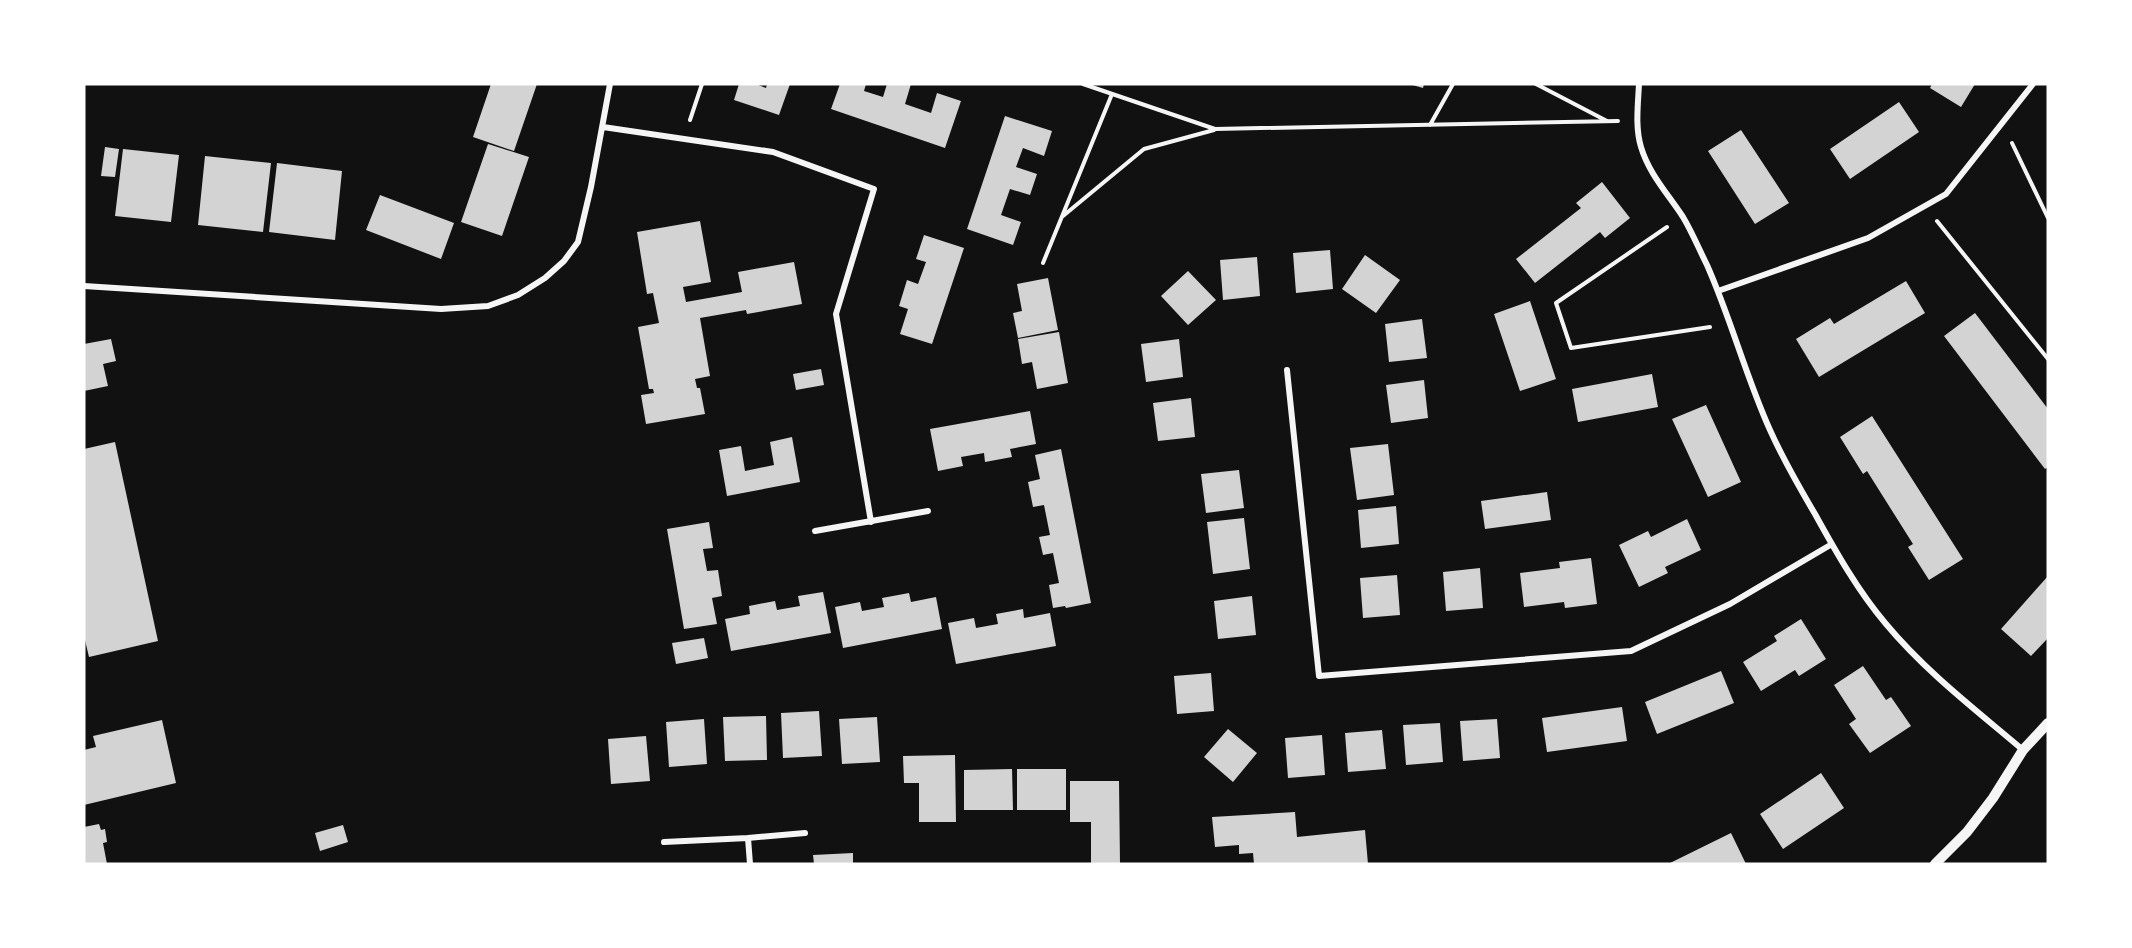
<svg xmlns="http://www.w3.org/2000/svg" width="2132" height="948" font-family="Inter,sans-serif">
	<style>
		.building { fill: #d3d3d3 }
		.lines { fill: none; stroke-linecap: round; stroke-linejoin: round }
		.path { stroke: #f5f5f5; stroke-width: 4 }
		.minor { stroke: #f5f5f5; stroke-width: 6 }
		.tertiary { stroke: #f5f5f5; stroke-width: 10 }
	</style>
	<rect width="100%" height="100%" fill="#111"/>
	<path class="building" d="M491,84H537L514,151L473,137Z
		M739,84H756L766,88L767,84H790L779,115L734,100Z
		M840,84H866L864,91L883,97L887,84H911L905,104L931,113L937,93L961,101L945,148L831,109Z
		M1409,84H1424L1423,88Z
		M1932,84H1975L1961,107L1930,88Z
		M1899,102L1919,132L1850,179L1830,149Z
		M1005,116L1052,131L1044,156L1023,148L1016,167L1037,174L1030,195L1010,189L1001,215L1021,222L1013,245L967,229Z
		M1741,130L1789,203L1755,224L1708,151Z
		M488,144L529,157L502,236L461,222Z
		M105,147L119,149L115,177L101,176Z
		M123,149L179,155L171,222L115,216Z
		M205,156L271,163L263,232L198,225Z
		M277,163L342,171L335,240L269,232Z
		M1602,182L1630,218L1605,238L1600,232L1535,283L1516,259L1581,208L1576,203Z
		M380,195L454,223L441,259L366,230Z
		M700,221L711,282L683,287L686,302L742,292L738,272L794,262L802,304L747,314L746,310L700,318L710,376L695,379L697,388H700L705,414L646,424L641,395L654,393L653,389H649L638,327L659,323L653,293L647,294L637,232Z
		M924,235L964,248L932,344L900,334L908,309L899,306L907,280L918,284L926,262L916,259Z
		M1330,250L1333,289L1296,293L1293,253Z
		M1365,255L1400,280L1376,313L1342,289Z
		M1257,257L1260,296L1223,300L1220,260Z
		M1188,271L1216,300L1188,325L1161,296Z
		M1048,278L1058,330L1018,338L1013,313L1022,311L1017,284Z
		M1906,281L1925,313L1819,377L1796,339L1830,318L1834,324Z
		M1530,301L1556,379L1520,391L1494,314Z
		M1975,313L2048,409V467L2045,469L1944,336Z
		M1422,319L1427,358L1389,362L1385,324Z
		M1059,332L1068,383L1037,389L1032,362L1022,364L1018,339Z
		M111,339L116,361L103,364L108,386L84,391V344Z
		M1179,339L1183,377L1146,382L1141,344Z
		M821,369L824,385L796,390L793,374Z
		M1652,374L1658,407L1578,422L1572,389Z
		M1424,380L1428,418L1391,423L1386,385Z
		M1191,398L1195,437L1158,441L1153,403Z
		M1706,405L1741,482L1708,497L1672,419Z
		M1030,411L1036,444L1010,449L1012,457L985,462L984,453L961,457L963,466L938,471L930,429Z
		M1872,416L1963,559L1929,580L1908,547L1913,544L1867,471L1863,474L1840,437Z
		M792,437L800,482L727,496L719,450L741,446L745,471L774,465L770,442Z
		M115,442L158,641L89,657L84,636V449Z
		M1388,444L1394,495L1357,500L1350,448Z
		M1061,449L1091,603L1066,608L1065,606L1053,608L1049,585L1059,583L1053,553L1043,555L1039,537L1050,535L1044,505L1033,507L1028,482L1040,479L1035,455Z
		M1239,470L1244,508L1206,513L1201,474Z
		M1547,492L1551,520L1485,529L1481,501Z
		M1396,506L1399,544L1361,548L1358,510Z
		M1244,518L1250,569L1213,574L1207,522Z
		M1687,519L1701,550L1665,567L1668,573L1639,587L1619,545L1648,531L1651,537Z
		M709,522L713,548L703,549L707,571L718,570L722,596L712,598L717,624L684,629L667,529Z
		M1591,558L1597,604L1565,608L1564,602L1524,607L1520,573L1560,568L1559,562Z
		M1480,568L1483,608L1446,611L1443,572Z
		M1397,575L1400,615L1363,618L1360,578Z
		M2048,576V638L2031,656L2001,629Z
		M823,592L831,633L731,651L725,619L750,614L749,606L775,601L777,610L800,606L798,596Z
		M909,593L911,602L936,597L942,629L843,648L835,607L860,602L862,611L884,607L882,598Z
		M1252,596L1256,635L1218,639L1214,601Z
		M1023,609L1024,618L1050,613L1056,646L956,664L948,623L974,618L976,628L998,624L996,614Z
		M1801,619L1826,659L1799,676L1795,670L1761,691L1743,662L1777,641L1774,636Z
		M704,638L708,658L676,664L672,643Z
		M1863,666L1886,700L1891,697L1911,726L1870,753L1849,724L1856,719L1834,685Z
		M1721,671L1734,703L1657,734L1645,702Z
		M1211,673L1214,711L1177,714L1174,676Z
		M1622,707L1627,741L1547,752L1542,718Z
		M819,711L822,756L783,758L781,713Z
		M766,716L767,760L725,761L723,717Z
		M877,717L880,762L842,764L839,719Z
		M704,719L707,764L669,767L666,722Z
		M1497,719L1500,758L1463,761L1460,721Z
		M162,720L176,783L84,805V750L96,747L93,736Z
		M1440,723L1443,762L1406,765L1403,725Z
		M1228,729L1257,753L1233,782L1204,757Z
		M1382,730L1386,769L1348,772L1345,733Z
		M1322,735L1325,775L1288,778L1285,738Z
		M646,736L650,781L611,784L608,739Z
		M955,755L956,822H919V783H904L903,756Z
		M1012,769L1013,810H964V770Z
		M1017,769H1066V810H1017Z
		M1821,773L1844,808L1783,849L1760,814Z
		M1070,781H1119L1120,864H1091V822H1070Z
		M1295,812L1297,837L1365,830L1368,864H1254L1253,853L1239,854V845L1215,847L1212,817Z
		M99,824L101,830L105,829L107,842L103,843L107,864H84V827Z
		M343,825L348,842L320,851L315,833Z
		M1731,833L1746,864H1668Z
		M853,853V864H814L813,855Z"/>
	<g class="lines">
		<path class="path" d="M1083,84L1215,129L1618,121
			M1536,84L1607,121
			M690,120L702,84
			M1430,125L1453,84
			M2012,143L2048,218
			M1063,216L1144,149L1214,130
			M1937,221L2048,359
			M1667,227L1556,303L1571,348L1710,327
			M1043,263L1112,94"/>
		<path class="minor" d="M1639,84C1638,105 1635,127 1641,147C1649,174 1668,194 1683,217C1692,232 1699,249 1707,265C1731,319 1746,377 1770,430C1783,459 1799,487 1815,514C1836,552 1858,591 1886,624C1926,672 1976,710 2023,750
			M603,127L773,152L874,189L836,314L871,522
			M84,286L441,309L488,306L518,295L545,278L564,261L578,242L591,187L610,84
			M1718,291L1868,238L1946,194L2033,84
			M1287,370L1319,676L1631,651L1730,604L1832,544
			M815,531L928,511
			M748,838L805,833
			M664,842L748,838L750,864"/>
		<path class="tertiary" d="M1935,864L1967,832L1993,798L2023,750L2048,723"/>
	</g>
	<rect width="2132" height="948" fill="none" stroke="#ffffff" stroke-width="171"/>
</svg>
